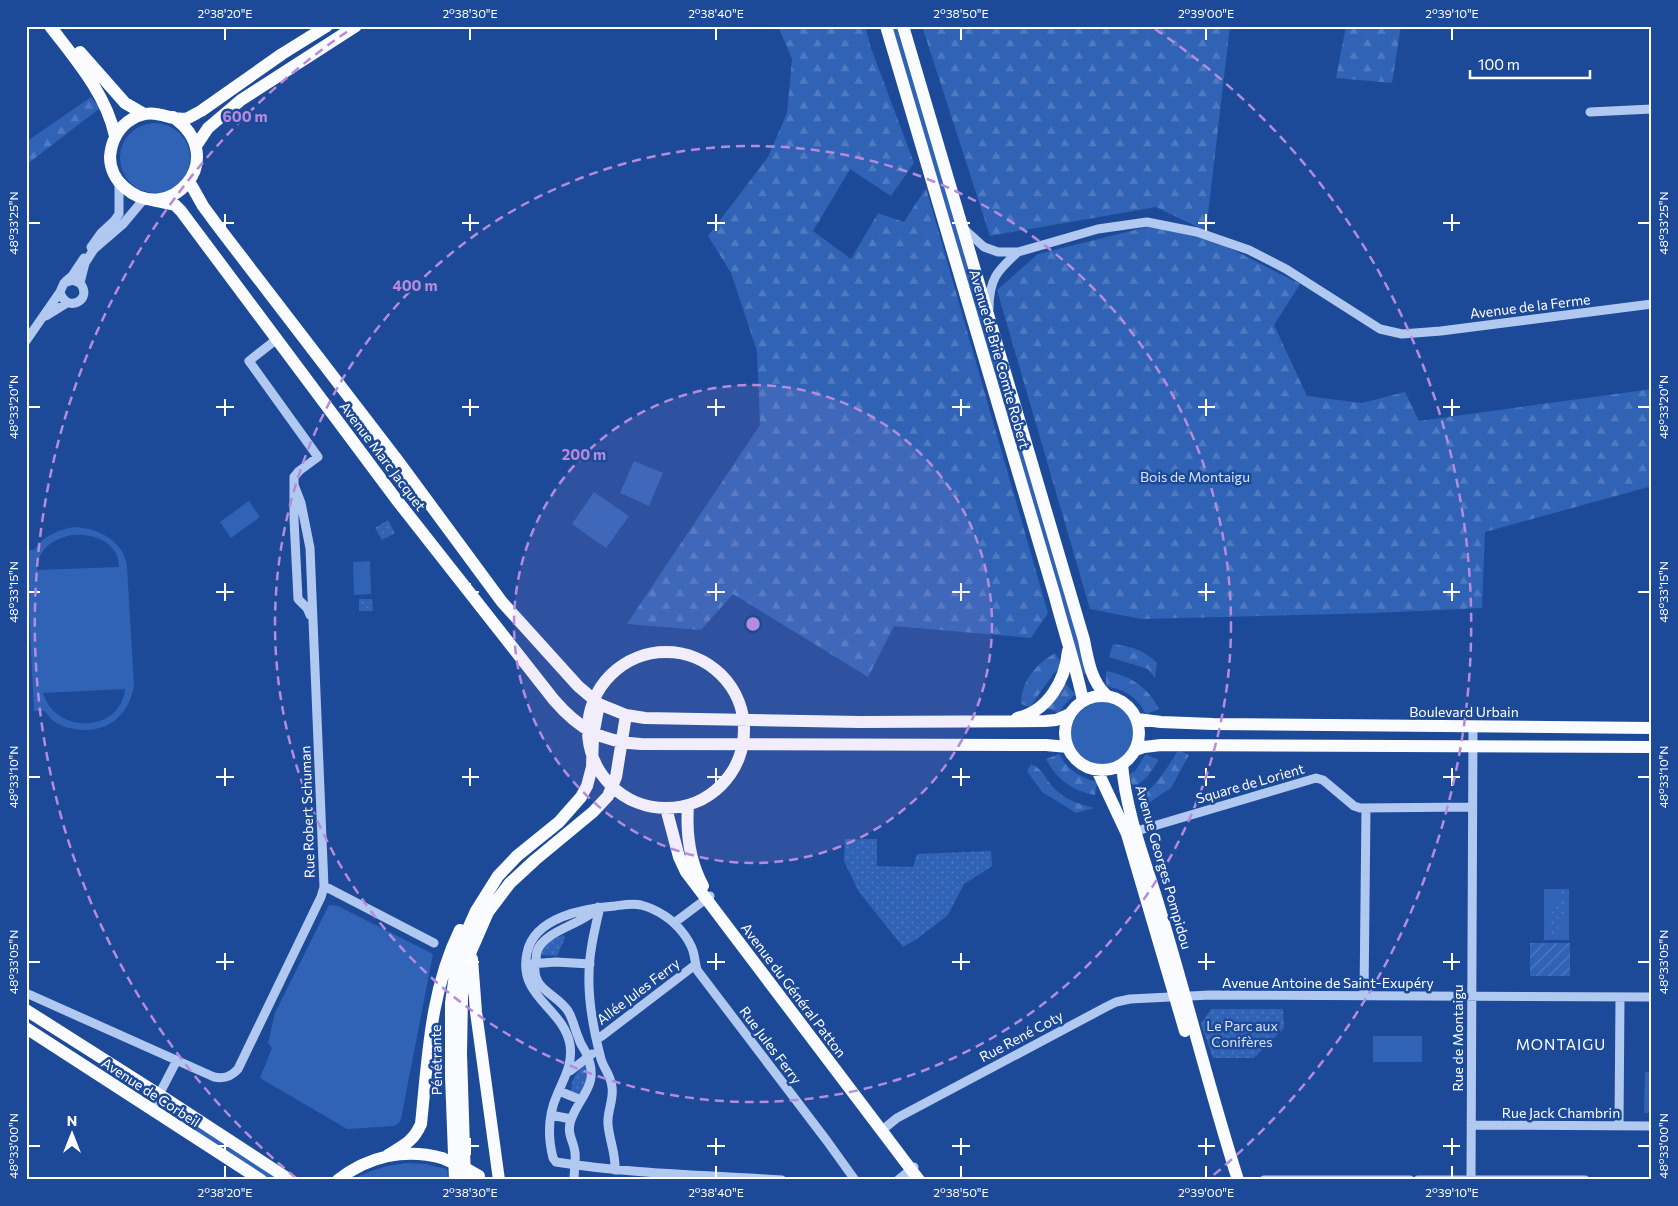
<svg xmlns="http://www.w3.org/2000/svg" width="1678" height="1206" font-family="Commissioner,sans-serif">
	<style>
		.grass { fill: #3063b5; fill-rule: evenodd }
		.forest { fill: url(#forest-firs) }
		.park { fill: url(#park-dots) }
		.garden { fill: url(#garden-furrows) }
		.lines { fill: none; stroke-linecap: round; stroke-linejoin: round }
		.minor { stroke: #b1c9f0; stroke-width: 9 }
		.major { stroke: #fafbff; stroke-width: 12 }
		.major-bridge { stroke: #fafbff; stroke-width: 12 }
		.ticks { fill: none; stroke: #fff; stroke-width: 2 }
		.ring { fill: none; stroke: #b68bdc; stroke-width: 2.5; stroke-dasharray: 9 6 }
		.labels { text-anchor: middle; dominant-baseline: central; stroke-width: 5; stroke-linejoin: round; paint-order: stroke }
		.street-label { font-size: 14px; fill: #fff; stroke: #1c4a98 }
		.park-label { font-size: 14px; fill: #d7e5fb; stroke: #1c4a98 }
		.neighbourhood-label { font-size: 15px; letter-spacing: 1px; fill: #fff; stroke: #1c4a98 }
		.centre { fill: #b68bdc; stroke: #1c4a98; stroke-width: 2.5 }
		.ring-label { font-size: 15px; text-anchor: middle; font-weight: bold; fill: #b68bdc; stroke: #1c4a98; stroke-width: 5; stroke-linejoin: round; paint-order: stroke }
		.neatline { fill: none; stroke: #fff; stroke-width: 2 }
		.ticks-label { font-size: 12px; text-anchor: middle; fill: #fff }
	</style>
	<defs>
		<pattern id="forest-firs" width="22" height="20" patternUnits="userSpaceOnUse" patternTransform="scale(1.25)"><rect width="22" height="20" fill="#3063b5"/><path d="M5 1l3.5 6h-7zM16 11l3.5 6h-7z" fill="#4f7ac0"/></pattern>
		<pattern id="park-dots" width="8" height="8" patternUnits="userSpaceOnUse" patternTransform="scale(1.25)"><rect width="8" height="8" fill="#3063b5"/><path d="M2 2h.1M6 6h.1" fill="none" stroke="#4f7ac0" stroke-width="1.8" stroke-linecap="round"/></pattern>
		<pattern id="garden-furrows" width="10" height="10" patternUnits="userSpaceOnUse" patternTransform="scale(1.25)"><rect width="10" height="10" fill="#3063b5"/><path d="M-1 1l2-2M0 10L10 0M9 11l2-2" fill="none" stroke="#4f7ac0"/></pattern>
	</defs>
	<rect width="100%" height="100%" fill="#1c4a98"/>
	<path class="grass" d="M890,26H899L1088,673L1081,675Z
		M120 158a35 35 0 1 1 70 0a35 35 0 1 1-70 0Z
		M634,461L663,473L649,506L620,493Z
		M594,492L629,516L606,548L572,524Z
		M249,501L260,517L231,538L220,522Z
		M74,527C98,528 123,540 127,566L134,686C128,718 105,734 74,729C62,727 51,722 45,711H34L26,550H34C43,536 58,530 74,527ZM72,535C93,533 119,542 119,567L37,570C38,549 52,539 72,535ZM125,689C121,733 55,735 43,693Z
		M370,561L371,594L354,595L353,562Z
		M1071 734a32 32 0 1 1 64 0a32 32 0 1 1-64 0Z
		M1544,889H1569V940H1544Z
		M329,905L338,906L433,954L401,1119L398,1124L394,1126L347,1129L260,1078L272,1048L268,1043L275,1013Z
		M1373,1036H1422V1062H1373Z
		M1645,1072H1652V1113H1644Z
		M184,1118L277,1177V1180H268L181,1123Z
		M408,1163L426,1164L447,1169L448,1180H352C370,1170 387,1165 408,1163Z"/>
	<path class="forest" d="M778,26H865L871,48L914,163L891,196L850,169L813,231L851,259L878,213L904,222L926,188L1048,613L1031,638L894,626L868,677L733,594L701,630L627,624L760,425L757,351L731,273L708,236L768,157L787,113L792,59Z
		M922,26H1230L1206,231L1156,207L990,236Z
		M1346,26H1401L1392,83L1336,78Z
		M91,97L100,108L26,165V142Z
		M1159,224L1208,237L1300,284L1274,325L1307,396L1362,403L1405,392L1419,421L1652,389V486L1485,532L1482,608L1374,613L1141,619L1090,609L997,290L1038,254Z
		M1113,644C1132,647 1143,649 1157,663L1155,678L1148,669L1109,657Z
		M1055,653L1063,667L1054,673L1030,707L1021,704C1021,681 1036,664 1055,653Z
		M1106,671C1131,676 1148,687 1159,709L1146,714C1138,698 1125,689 1106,686Z
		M1066,684L1075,694L1063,706L1059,713L1046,708L1059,690Z
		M1178,750L1189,755L1171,788L1144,806L1139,798C1157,785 1167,769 1178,750Z
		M1059,754C1068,770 1079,777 1097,782L1095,795C1073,791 1057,780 1046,759Z
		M1146,754L1159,760L1147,777L1134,788L1128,775L1135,771Z
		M1031,764C1044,769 1045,780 1055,789C1065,800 1080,804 1094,808L1076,813L1042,792L1027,771Z"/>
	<path class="park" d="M388,520L395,533L382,540L375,528Z
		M359,599H372L373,611H359Z
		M845,839H877V866L913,867L917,854L991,851L992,866L964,884L948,915L917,939L903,947L859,892L844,861Z
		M1562,889L1567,890C1565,897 1567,901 1566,907C1565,920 1555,924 1557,939H1551L1548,922L1550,916L1559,903V896Z
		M564,935L565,938L557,956L541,955C542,944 554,938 564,935Z
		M1211,1009H1283L1284,1028L1254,1058H1213L1201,1024Z
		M586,1064V1080L580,1095L571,1091C572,1078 576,1072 586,1064Z"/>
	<path class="garden" d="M1530,943H1570V976H1530Z"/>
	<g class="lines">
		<path class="minor" d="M1590,112L1652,109
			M964,229L984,247L998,252H1018L1098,229L1147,222L1197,232L1249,250L1286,269L1380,329L1402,334L1441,331L1652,304
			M91,247L101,233L114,221L119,214V183
			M66,281L72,276L84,258
			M80,283L73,280L64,283L60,292C66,314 94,300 80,283L85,263L94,249L123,224L144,199
			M989,309C989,279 997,271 1018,252
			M46,316L67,303
			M277,339L249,361L318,457L299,471L294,477V519L298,599L307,608L310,615
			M26,341L60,292
			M1130,833L1316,778L1323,780L1354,806L1360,808L1472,807
			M324,887L328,888L434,943
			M598,907L599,911C594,933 589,954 589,975C588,1003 594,1032 601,1059C604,1069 611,1076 612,1087C614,1100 607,1111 608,1124C609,1139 616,1154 615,1170
			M674,923L710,896
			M530,964L556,962L590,964
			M26,993L214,1077C224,1079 231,1077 238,1069L321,897L324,887L310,548L301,503L294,485
			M1364,996L1366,808
			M597,1039L602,1036L695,965
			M568,1070L570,1071L592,1054
			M559,1091L581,1100
			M151,1110L177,1060
			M551,1115L571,1119
			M1471,1125L1652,1126
			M1619,1126L1620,997
			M881,1131L897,1118L1106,1007L1116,1002L1130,999L1210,995L1652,997
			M1471,1179L1473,726
			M574,1180C574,1171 576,1162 575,1153C574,1141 566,1134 571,1120C580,1094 601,1085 586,1053C584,1048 580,1044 579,1039C575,1030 573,1019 568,1011C557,994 533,990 535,967C536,962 536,956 537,951C545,930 582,925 598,908
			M782,1180C707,1175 631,1174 556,1162L553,1158C548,1138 548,1115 557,1095C564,1078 573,1064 570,1045C564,1008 517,997 527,953C534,917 585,908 615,906C623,905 632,903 641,905C649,907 659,912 665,916C676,923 689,938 693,951C695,957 695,963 697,970L827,1141L855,1180
			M898,1180L914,1167
			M1264,1180H1410
			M1418,1180H1585"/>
		<path class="major" d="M50,26C76,60 106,94 115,136
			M886,26L1055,597C1064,632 1076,666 1083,701
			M903,26L1084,640C1088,660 1091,681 1106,695
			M80,52L125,103L144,114
			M173,117C232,158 169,228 124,187C116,180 110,169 110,157C111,142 118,127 132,119C155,105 171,123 188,118C192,116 197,113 201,111L282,54L327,26
			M196,146L208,128L241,100L356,26
			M189,181L203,206L217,225L398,461L502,602L578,686L599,704L626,715L645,718L860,722L1045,721L1056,720L1070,714
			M151,200L175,205L181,211L396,499L554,700C579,729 602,742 641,744L1046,745L1068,747
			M588 730a78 78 0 1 1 156 0a78 78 0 1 1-156 0Z
			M1065 733a37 37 0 1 1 74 0a37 37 0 1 1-74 0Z
			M1017,718C1048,711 1065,681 1068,651
			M1137,719L1161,722L1213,724L1652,728
			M1136,750L1144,747L1161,745L1652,747
			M1122,764C1126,815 1146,862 1160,910C1187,1000 1210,1091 1238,1180
			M1097,770L1127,834L1185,1031
			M688,806C686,834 689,860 703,886
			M666,808L679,857L686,872L919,1180
			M472,959L476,1012L499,1180
			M26,1010L160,1095L290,1180
			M26,1028L261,1180
			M388,1155C404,1145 413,1142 421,1124C428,1057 430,991 460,930
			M338,1180C368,1156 405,1148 442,1158
			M455,1180L451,1076V1003L456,967L463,940L476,911L498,876L517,856L559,822L581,797L587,786L592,767L593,736L599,704
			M465,1180L461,1054L462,997L464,979L471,951L488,912L510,883L535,860L593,812L608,796L616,777L626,715"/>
		<path class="major-bridge" d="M442,1158L465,1168L479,1176"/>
	</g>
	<path class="ticks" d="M225,28V40M470,28V40M716,28V40M961,28V40M1206,28V40M1452,28V40M225,214V231M470,214V231M716,214V231M961,214V231M1206,214V231M1452,214V231M28,223H40M216,223H234M462,223H479M707,223H725M952,223H970M1198,223H1215M1443,223H1460M1638,223H1650M225,399V416M470,399V416M716,399V416M961,399V416M1206,399V416M1452,399V416M28,407H40M216,407H234M462,407H479M707,407H725M952,407H970M1198,407H1215M1443,407H1460M1638,407H1650M225,583V601M470,583V601M716,583V601M961,583V601M1206,583V601M1452,583V601M28,592H40M216,592H234M462,592H479M707,592H725M952,592H970M1198,592H1215M1443,592H1460M1638,592H1650M225,768V786M470,768V786M716,768V786M961,768V786M1206,768V786M1452,768V786M28,777H40M216,777H234M462,777H479M707,777H725M952,777H970M1198,777H1215M1443,777H1460M1638,777H1650M225,953V970M470,953V970M716,953V970M961,953V970M1206,953V970M1452,953V970M28,962H40M216,962H234M462,962H479M707,962H725M952,962H970M1198,962H1215M1443,962H1460M1638,962H1650M225,1138V1155M470,1138V1155M716,1138V1155M961,1138V1155M1206,1138V1155M1452,1138V1155M28,1146H40M216,1146H234M462,1146H479M707,1146H725M952,1146H970M1198,1146H1215M1443,1146H1460M1638,1146H1650M225,1166V1178M470,1166V1178M716,1166V1178M961,1166V1178M1206,1166V1178M1452,1166V1178"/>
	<circle cx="753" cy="624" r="239" fill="#b68bdc" fill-opacity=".12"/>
	<g class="ring">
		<circle cx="753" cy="624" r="239"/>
		<circle cx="753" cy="624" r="478"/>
		<path d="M296 1178A718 718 0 0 1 351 29M1155 29A718 718 0 0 1 1210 1178"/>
	</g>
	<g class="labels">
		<g class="street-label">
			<text transform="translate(1530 306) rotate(-7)">Avenue de la Ferme</text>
			<text transform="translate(1000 359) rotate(74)">Avenue de Brie Comte Robert</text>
			<text transform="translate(383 456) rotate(53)">Avenue Marc Jacquet</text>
			<text x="1464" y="711">Boulevard Urbain</text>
			<text transform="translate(1250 783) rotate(-16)">Square de Lorient</text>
			<text transform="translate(307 812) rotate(-92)">Rue Robert Schuman</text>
			<text transform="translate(1164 867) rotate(74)">Avenue Georges Pompidou</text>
			<text x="1328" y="982">Avenue Antoine de Saint-Exupéry</text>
			<text transform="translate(794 990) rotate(53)">Avenue du Général Patton</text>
			<text transform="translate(638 991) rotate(-37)">Allée Jules Ferry</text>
			<text transform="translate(1021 1036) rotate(-28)">Rue René Coty</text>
			<text transform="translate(1457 1038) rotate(-90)">Rue de Montaigu</text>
			<text transform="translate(771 1045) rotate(53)">Rue Jules Ferry</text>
			<text transform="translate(436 1060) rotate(-91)">Pénétrante</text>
			<text transform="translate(151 1092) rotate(33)">Avenue de Corbeil</text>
			<text x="1561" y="1112">Rue Jack Chambrin</text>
		</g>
		<g class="park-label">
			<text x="1195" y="476">Bois de Montaigu</text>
			<text x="1242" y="1025">Le Parc aux<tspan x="1242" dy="16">Conifères</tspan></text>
		</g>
		<g class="neighbourhood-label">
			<text x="1561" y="1044">MONTAIGU</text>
		</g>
	</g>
	<circle cx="753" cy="624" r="8" class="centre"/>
	<g class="ring-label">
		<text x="245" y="122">600 m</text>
		<text x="415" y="291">400 m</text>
		<text x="584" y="460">200 m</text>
	</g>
	<rect width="1678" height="1206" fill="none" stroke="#1c4a98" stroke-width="55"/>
	<g transform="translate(72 1134)" stroke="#1c4a98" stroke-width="4" paint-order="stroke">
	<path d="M0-4L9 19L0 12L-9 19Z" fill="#ffffff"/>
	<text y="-8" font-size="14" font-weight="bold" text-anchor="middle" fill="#ffffff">N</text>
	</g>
	<path d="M1470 70v8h120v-8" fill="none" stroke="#ffffff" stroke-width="2.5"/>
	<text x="1478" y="70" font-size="15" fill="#ffffff" stroke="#1c4a98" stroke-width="4" paint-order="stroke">100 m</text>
	<rect x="28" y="28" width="1622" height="1150" class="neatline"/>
	<g class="ticks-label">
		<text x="225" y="18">2°38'20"E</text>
		<text x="470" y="18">2°38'30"E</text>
		<text x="716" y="18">2°38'40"E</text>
		<text x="961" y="18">2°38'50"E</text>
		<text x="1206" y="18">2°39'00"E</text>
		<text x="1452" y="18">2°39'10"E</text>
		<text transform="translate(14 223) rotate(-90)" y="4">48°33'25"N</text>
		<text transform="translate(1664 223) rotate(-90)" y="4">48°33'25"N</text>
		<text transform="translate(14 407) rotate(-90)" y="4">48°33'20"N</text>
		<text transform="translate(1664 407) rotate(-90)" y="4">48°33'20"N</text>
		<text transform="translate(14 592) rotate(-90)" y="4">48°33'15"N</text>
		<text transform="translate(1664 592) rotate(-90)" y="4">48°33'15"N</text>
		<text transform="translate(14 777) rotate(-90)" y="4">48°33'10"N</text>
		<text transform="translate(1664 777) rotate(-90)" y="4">48°33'10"N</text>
		<text transform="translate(14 962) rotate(-90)" y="4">48°33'05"N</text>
		<text transform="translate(1664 962) rotate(-90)" y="4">48°33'05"N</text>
		<text transform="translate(14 1146) rotate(-90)" y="4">48°33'00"N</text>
		<text transform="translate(1664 1146) rotate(-90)" y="4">48°33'00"N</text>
		<text x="225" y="1197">2°38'20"E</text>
		<text x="470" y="1197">2°38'30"E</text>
		<text x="716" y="1197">2°38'40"E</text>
		<text x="961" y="1197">2°38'50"E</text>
		<text x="1206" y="1197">2°39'00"E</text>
		<text x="1452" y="1197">2°39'10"E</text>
	</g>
</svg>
